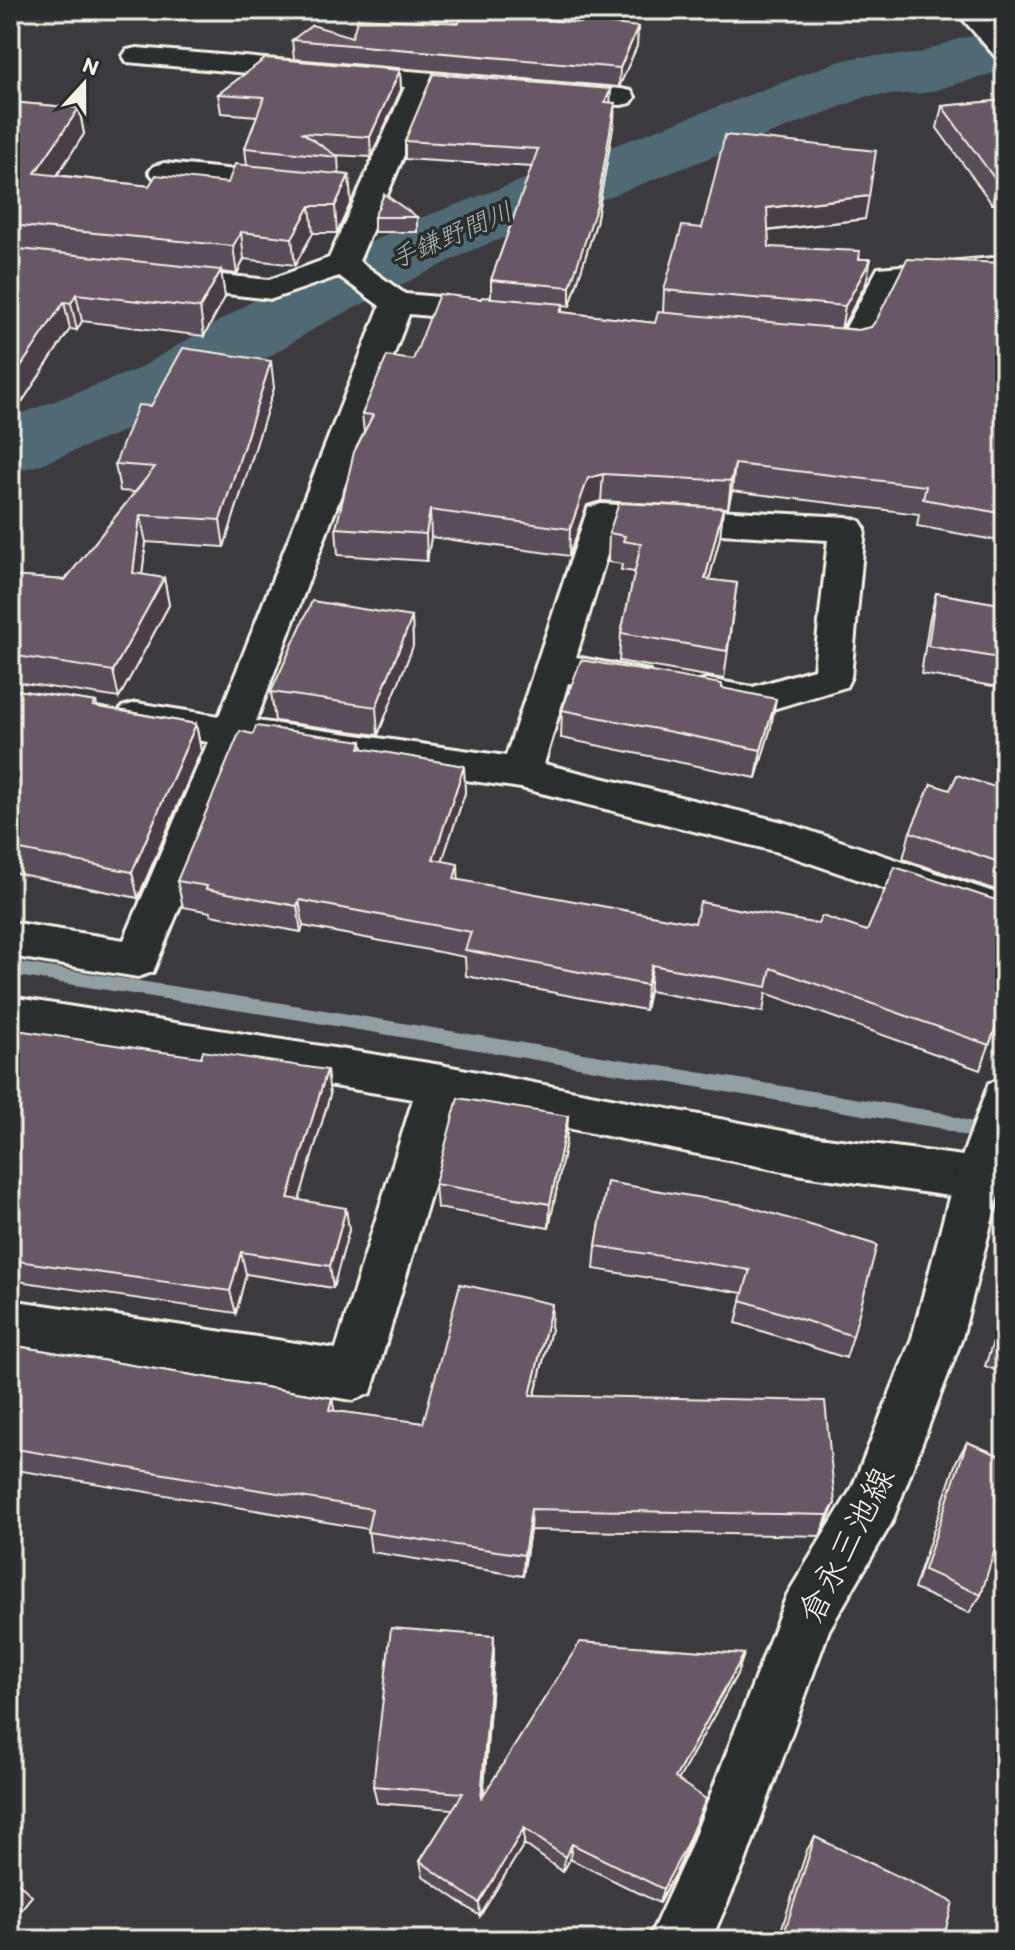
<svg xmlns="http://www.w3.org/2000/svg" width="1015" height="1950" font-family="Itim,'Klee One',sans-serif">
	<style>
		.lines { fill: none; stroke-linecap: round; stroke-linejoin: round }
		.stream { fill: #929fa3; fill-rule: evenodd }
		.river { fill: #506975; fill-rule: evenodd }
		.minor-casing { stroke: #f4f1e8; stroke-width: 6 }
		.major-casing { stroke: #f4f1e8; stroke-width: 6 }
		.minor { fill: #2a2d2e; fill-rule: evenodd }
		.major { fill: #2a2d2e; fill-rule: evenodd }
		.wall { fill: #594d58; stroke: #f4f1e8; stroke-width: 2 }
		.shaded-wall { fill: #483e47; stroke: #f4f1e8; stroke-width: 2 }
		.building { fill: #675966; stroke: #f4f1e8; stroke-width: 2 }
		.labels { text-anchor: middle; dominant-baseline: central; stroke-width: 7; stroke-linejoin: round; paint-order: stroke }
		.far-water-label { font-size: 26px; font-style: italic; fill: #aab4b4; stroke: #2a2d2e }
		.near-street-label { font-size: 34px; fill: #f4f1e8; stroke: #2a2d2e }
	</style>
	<rect width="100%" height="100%" fill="#3c3a3f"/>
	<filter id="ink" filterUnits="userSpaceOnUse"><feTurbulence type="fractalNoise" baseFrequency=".0125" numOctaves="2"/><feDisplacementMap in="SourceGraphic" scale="16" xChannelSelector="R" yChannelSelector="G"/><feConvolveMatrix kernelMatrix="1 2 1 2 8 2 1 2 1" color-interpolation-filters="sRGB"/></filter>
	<g filter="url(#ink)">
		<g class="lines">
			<path class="stream" d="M10,961L282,1003L939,1112L1005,1132V1148L939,1128L282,1017L10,975Z"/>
			<path class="river" d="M1005,30V70L925,93L868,96L470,251L322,324L194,403L39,465L10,473V418L138,369L268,292L418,219L834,63L858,57L917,54L958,39Z"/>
			<defs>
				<path id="minor" d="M137,48L621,89L631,91L635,97L631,103L621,105L432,89L359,261L405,294L495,302L506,305L511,312L506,319L495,322L409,314L256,721L506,756L588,508L601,504L847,517L860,521L865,529L851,677L846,687L753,715L693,703L688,693L693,683L707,679L753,687L814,669L828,540L615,528L576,657L649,671L654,681L649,691L635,695L568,683L544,764L783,822L1005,896V930L778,852L521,788L245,748L153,972L138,977L10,956V922L124,940L208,742L122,727L116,717L122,707L136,703L219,716L380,306L339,276L272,299L164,287L153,285L148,278L153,271L164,269L269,280L329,258L405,87L127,62L123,56L127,50Z
					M164,163L289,175L299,178L304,184L299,190L289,193L154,178L149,172L154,166Z
					M1005,257V275L900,283L865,351C845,356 819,352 799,347L794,340L799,333L810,330L843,333L878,268Z
					M10,997L441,1065L803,1135L978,1158L995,1164L1002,1179L995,1194L978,1200L803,1175L457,1106L371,1393L353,1400L10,1346V1300L336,1349L413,1099L10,1033Z"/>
				<path id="major" d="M955,10H983L1005,34V58L995,56Z
					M1005,1078V1169L962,1338L892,1522L829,1630L744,1865L711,1940H648L689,1851L787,1595L852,1488L912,1338L954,1179L989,1083Z"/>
			</defs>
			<use href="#minor" class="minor-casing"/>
			<use href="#major" class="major-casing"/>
			<use href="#minor" class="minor"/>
			<use href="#major" class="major"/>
		</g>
		<path class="wall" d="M459,23H580L638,27L637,46L619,87L294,59L292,40L352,37Z
			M400,70L401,90L371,157L334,155L338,157L339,174L349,175L351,202L337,233H313L295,265L244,259L237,274L221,272L225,297L204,336L82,321L77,330L70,329L18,408L10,407V102L79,108L84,134L57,175L149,186L228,183L247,165L245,148L257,116L221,113L218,94Z
			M1005,100V203L992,204L937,128L942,106Z
			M610,103L614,122L596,223L570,306L563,305L562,312L655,323L663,313L664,290L702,228L865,219L768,231L769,247L859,259L866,283L842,328L858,330L871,327L1005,263V542L917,526L919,514L732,491L728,508L601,501L587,505L569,556L431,537L427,561L338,555L336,528L364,433L362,414L413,360L481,299L491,297V280L532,167L405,159V141Z
			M374,217H417V232H374Z
			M274,388L224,547L146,542L142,575L164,578L169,605L119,698L10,681V576L65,580L135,492L120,491L115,464L151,406Z
			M723,508L720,537L709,580L737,583L724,679L619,661L621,633L635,572L621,570L622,564L608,562L609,533Z
			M936,593L1005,605V688L921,674L929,622Z
			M412,617L413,646L378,735L275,721L271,692Z
			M722,688L771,727L756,778L561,738L562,710Z
			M10,689L96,702L97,706L196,724L201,751L138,898L10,872Z
			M1005,724V893L903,859L910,832L950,790L996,787Z
			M362,741L363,749L464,766L465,793L442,861L459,880L1005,1003L980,1070L766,993L763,1012L649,991L645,1010L466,976L465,957L303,926L301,932L211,915V912L183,907L177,881Z
			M10,1029L330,1095L299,1200L349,1230L333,1288L246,1274L236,1313L10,1280Z
			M568,1116L566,1141L549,1228L437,1208L435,1184Z
			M607,1182L853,1336L846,1358L736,1323L743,1293L594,1269L596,1246Z
			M1005,1307V1374L985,1366Z
			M551,1329L535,1395L835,1503L826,1524L820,1536L530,1530L523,1576L371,1552L368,1529L10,1469V1345L332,1398L334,1411L423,1423Z
			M967,1442L1005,1458V1551L995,1546L981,1595L969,1613L914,1589L956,1462Z
			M494,1636V1656L483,1795L744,1654L737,1674L678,1780L700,1815L680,1864L659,1903L570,1859L563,1872L524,1844L480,1916L423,1876L420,1861L453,1809L377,1803L373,1786Z
			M815,1837L943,1940H778L807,1850Z"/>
		<path class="shaded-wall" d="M638,27L637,46L619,87L620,68Z
			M400,70L401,90L371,157L370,137Z
			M611,89L610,107L605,102Z
			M615,103L614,122L596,223L570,306V287Z
			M79,108L84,134L41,200L35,173Z
			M349,175L351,202L337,233L335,206Z
			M1005,181V203L992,204L997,182Z
			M869,196L865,219L764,231L767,208Z
			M310,206L313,233L295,265L292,238Z
			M241,232L244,259L237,274L233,246Z
			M871,259L866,283L841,330L845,306Z
			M221,270L225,297L204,336L200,308Z
			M76,294L82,321L77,330L71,303Z
			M64,302L70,329L18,408L11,381Z
			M271,361L274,388L224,547L220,520Z
			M735,464L732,491L728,508L731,481Z
			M603,474L601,501L587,505L569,556L570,529L588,478Z
			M723,508L720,537L702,608L705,579Z
			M430,510L431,537L427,561L426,534Z
			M140,515L146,542L139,600L133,573Z
			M164,578L169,605L119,698L113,671Z
			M412,617L413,646L378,735L376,707Z
			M776,699L771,727L756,778L761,750Z
			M196,724L201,751L138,898L132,872Z
			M464,766L465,793L434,885L433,859Z
			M458,864L459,890L454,879Z
			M299,900L303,926L301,932L297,906Z
			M652,965L649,991L645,1010L647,985Z
			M327,1070L330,1095L293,1221L288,1198Z
			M568,1116L566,1141L549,1228L550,1204Z
			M346,1208L349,1230L333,1288L330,1266Z
			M241,1252L246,1274L236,1313L230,1291Z
			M552,1304L551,1329L529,1418L530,1395Z
			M332,1398L336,1421L329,1410Z
			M835,1503L826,1524L820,1536L828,1515Z
			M531,1509L530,1530L523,1576L524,1555Z
			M494,1636V1656L482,1815L481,1799Z
			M744,1654L737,1674L670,1795L675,1778Z
			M706,1799L680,1864L659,1903L663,1889Z
			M524,1828V1844L480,1916L479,1903Z
			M572,1844L570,1859L563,1872L565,1857Z
			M10,1875L32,1896L10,1923Z"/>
		<path class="building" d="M463,13L580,23L582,20L638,27L620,68L292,40L312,25L352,37L358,18L459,23Z
			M266,58L400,70L370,137L303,133L338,157L245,148L264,97L218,94Z
			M433,74L611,89L605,102L615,103L597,205L570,287L491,280L538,149L405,141Z
			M1005,100V181L997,182L942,106Z
			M10,102L79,108L35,173L149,186L156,175L228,183L235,164L349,175L335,206H310L292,238L241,232L233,246L10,225Z
			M725,135L876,151L869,196L767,208L769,247L860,251L859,259H871L845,306L664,290L682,226L702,228Z
			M384,194L417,217H374Z
			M10,248L221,270L200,308L76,294L71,303L64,302L11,381Z
			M907,259L1005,263V514L923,499L926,486L735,464L731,481L603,474L588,478L570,529L430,510L426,534L336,528L354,452L373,415L362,414L387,356L413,360L439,294L481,299L482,297L563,304L560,312L655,323L658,312L858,330L871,327L877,319Z
			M183,348L271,361L220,520L140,515L133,573L164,578L113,671L10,655V576L65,580L155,467L115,464L138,405L151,406Z
			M619,503L723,508L705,579L737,583L727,651L621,633L641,544L623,541L625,536L609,533Z
			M936,593L1005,605V659L928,646Z
			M312,601L412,617L376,707L271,692Z
			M581,660L722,684V688L776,699L761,750L562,710Z
			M10,689L96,702L93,706L196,724L132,872L10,848Z
			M256,726L362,741L360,748L464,766L433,859L458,864L454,879L695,923L700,902L818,924L822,916L867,931L895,867L1005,903V1003L989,1045L771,968L767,987L652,965L647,985L465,950L471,932L299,900L297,906L206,889L207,886L177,881L240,731L253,734Z
			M1005,756V864L910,832L931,784L950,790L957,775L1001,789Z
			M10,1029L155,1051L201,1057L203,1051L327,1070L288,1198L346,1208L330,1266L241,1252L230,1291L10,1260Z
			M458,1098L568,1116L550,1204L435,1184Z
			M607,1182L744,1205L877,1245L853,1336L741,1300L750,1270L596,1246Z
			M460,1284L552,1304L530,1395L825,1401L835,1503L828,1515L531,1509L524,1555L367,1532L372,1509L10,1448V1345L332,1398L329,1410L423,1423Z
			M1005,1320V1341L999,1339Z
			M967,1442L1005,1458V1526L1002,1525L981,1595L924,1570Z
			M391,1628L494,1636L481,1799L580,1642L744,1654L675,1778L706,1799L685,1848L663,1889L572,1844L565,1857L524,1828L479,1903L420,1861L463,1793L373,1786Z
			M815,1837L953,1902L943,1940H782Z
			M10,1875L16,1881L10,1888Z"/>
	</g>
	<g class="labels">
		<g class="far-water-label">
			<text transform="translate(451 235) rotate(-23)">手鎌野間川</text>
		</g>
		<g class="near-street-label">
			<text transform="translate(846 1545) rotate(-63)">倉永三池線</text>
		</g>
	</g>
	<rect width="1015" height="1950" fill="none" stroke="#2a2d2e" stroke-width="40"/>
	<rect x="20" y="20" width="975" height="1910" fill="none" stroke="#f4f1e8" stroke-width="3" filter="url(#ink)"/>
	<g transform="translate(84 84) rotate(21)" stroke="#2a2d2e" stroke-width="6" paint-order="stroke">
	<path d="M0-6L14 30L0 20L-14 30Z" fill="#f4f1e8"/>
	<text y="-12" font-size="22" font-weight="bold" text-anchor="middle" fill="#f4f1e8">N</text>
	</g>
</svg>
